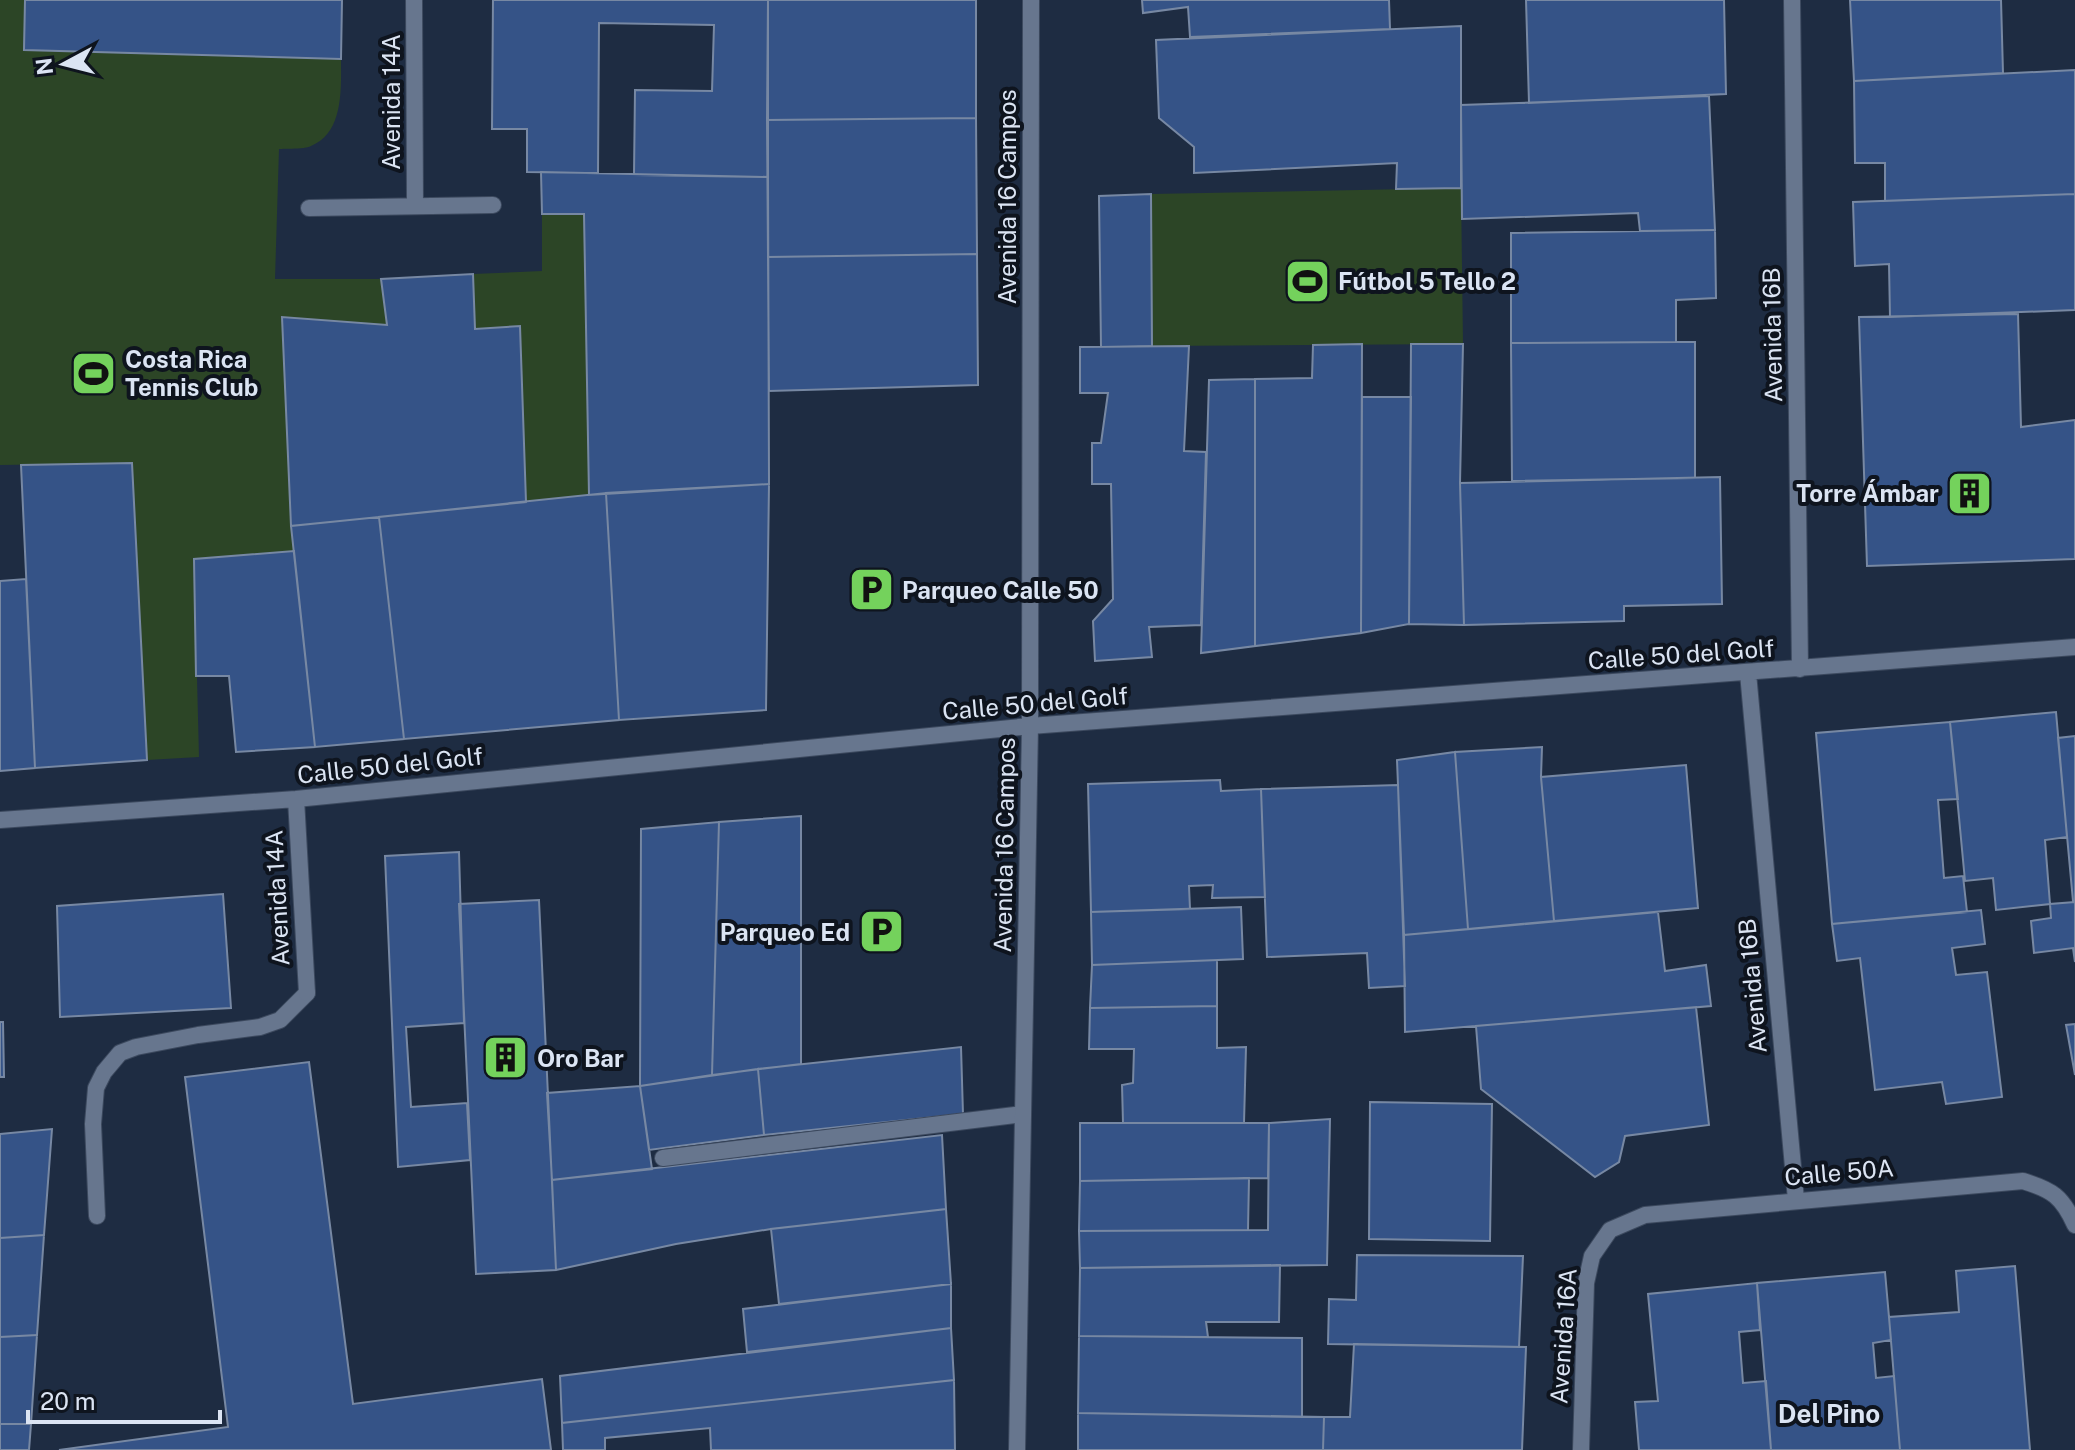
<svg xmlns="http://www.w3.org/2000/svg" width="2075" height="1450" font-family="'Public Sans',sans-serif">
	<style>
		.green { fill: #2c4526 }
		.building { fill: #355387; stroke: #7788a3; stroke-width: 2 }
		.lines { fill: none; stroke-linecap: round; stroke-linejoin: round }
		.service-casing { stroke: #3c495e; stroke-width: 18 }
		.minor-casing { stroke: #3c495e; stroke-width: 18 }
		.service { stroke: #67768e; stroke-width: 16 }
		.minor { stroke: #67768e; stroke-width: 16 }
		.labels { text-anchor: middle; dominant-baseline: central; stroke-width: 8; stroke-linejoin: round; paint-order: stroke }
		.street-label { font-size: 24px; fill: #dbe4f3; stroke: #0e141e }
		.poi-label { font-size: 24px; font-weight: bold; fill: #dbe4f3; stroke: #0e141e; text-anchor: start }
		.neighbourhood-label { font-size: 26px; font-weight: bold; fill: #dbe4f3; stroke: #0e141e }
	</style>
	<rect width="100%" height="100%" fill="#1e2c42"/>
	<path class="green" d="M0,0H25V50L341,59C341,88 344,133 311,146C302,150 288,148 279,149L275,279H381L387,325L283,318L294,551L194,559L199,757L147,760L132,463L0,465Z
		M1461,188L1463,344L1152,346L1151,194Z
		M542,214H584L589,495L526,502L520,327L475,329L473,274L542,271Z"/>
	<path class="building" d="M25,0H342L341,59L24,50Z
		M493,0H768V177L634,175L635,90L712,91L714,25L599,23L598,173L527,172V129H492Z
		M768,0H976V118L767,120Z
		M1142,0H1389L1390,29L1190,37L1188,7L1143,13Z
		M1526,0H1724L1726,94L1529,103Z
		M1850,0H2001L2003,73L1854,81Z
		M1461,26V188L1396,189L1397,163L1194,173V147L1159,118L1156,40Z
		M2075,70V194L1885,201V163H1855L1854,81Z
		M1709,96L1715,230L1640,231L1638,213L1462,219L1461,105Z
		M976,118L977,254L768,257L767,120Z
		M541,172L768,177L769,484L589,495L584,214H542Z
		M1151,194L1152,346L1101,347L1099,196Z
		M2075,194V310L1890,317L1889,264L1855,266L1853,202Z
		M1715,230L1716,298L1676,300V342L1511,343V233Z
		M977,254L978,385L769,391L768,257Z
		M473,274L475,329L520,326L526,502L291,526L282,317L387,325L381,279Z
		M2018,314L2021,427L2075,420V559L1867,566L1859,317Z
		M1676,342H1695V478L1512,481L1511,343Z
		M1362,344L1361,633L1255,646V379L1312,378L1313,345Z
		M1411,344H1463L1460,483L1464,625L1409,624Z
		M1189,346L1184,451L1206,452L1201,625L1149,627L1152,657L1095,661L1093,621L1113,599L1111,484H1092V443H1101L1108,393H1080V347Z
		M1255,379V646L1201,653L1209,380Z
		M1362,397H1411L1409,624L1361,633Z
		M132,463L147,760L35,768L21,465Z
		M1720,477L1722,604L1624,606V621L1464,625L1460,483Z
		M769,484L766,710L619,720L606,493Z
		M606,493L619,720L404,739L379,517Z
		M379,517L404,739L315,747L291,526Z
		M294,551L315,747L236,752L229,676H196L194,559Z
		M26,579L35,768L0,771V581Z
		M2056,712L2067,837L2045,840L2050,904L1996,910L1993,878L1965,881L1950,722Z
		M1950,722L1958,799L1938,800L1944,878L1963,876L1967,912L1832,924L1816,733Z
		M2075,736V901H2073L2058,738Z
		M1542,747L1541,777L1554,921L1468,929L1455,752Z
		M1455,752L1468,929L1404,935L1397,760Z
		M1686,765L1698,908L1554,921L1541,777Z
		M1220,780L1221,791L1261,789L1265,897L1212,898L1213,885L1189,886L1190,909L1091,912L1088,784Z
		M1398,785L1405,986L1369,988L1367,953L1267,957L1261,789Z
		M801,816V1064L712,1075L719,822Z
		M719,822L712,1075L640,1086L641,829Z
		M459,852L464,1023L406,1027L411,1107L467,1103L470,1160L398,1167L385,856Z
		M223,894L231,1008L60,1017L57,906Z
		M539,900L556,1270L476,1274L459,904Z
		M2075,902V962L2073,948L2034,953L2031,921L2051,918L2050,904Z
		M1241,907L1243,959L1092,965L1091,912Z
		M1981,910L1985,944L1952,948L1956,975L1987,972L2002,1097L1946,1104L1942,1082L1875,1090L1860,958L1837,961L1832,924Z
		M1658,912L1665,971L1706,965L1711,1006L1405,1032L1404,935Z
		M1217,960V1006L1090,1008L1092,965Z
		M1217,1006V1048L1246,1047L1244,1123H1123L1122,1085L1133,1083L1134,1049H1089L1090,1008Z
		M1696,1007L1709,1125L1625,1136L1619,1162L1595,1177L1481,1089L1476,1026Z
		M0,1022H3L4,1077H0Z
		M2075,1024V1075L2066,1025Z
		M961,1047L963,1114L764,1135L758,1069Z
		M309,1062L353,1404L542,1379L551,1450H59L228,1427L185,1077Z
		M758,1069L764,1135L649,1150L640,1086Z
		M640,1086L652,1169L552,1180L547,1093Z
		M1370,1102L1492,1104L1490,1241L1369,1239Z
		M1330,1119L1327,1265L1080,1268L1079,1231L1268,1230L1269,1123Z
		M1080,1123H1269L1268,1178L1080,1181Z
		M52,1129L44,1235L0,1238V1134Z
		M942,1135L946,1209L771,1229L676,1244L556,1270L552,1180Z
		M1249,1178L1248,1230L1079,1231L1080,1181Z
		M946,1209L951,1284L779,1304L771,1229Z
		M44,1235L37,1335L0,1337V1238Z
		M1357,1255L1523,1256L1519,1347L1328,1344L1329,1299L1356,1300Z
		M1280,1265L1279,1322H1206L1208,1337L1079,1336L1080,1268Z
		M2015,1266L2030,1450H1900L1889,1317L1959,1312L1956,1271Z
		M1885,1272L1891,1340L1873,1343L1876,1378L1894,1376L1900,1450H1771L1757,1283Z
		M1757,1283L1760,1330L1739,1332L1743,1383L1766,1381L1771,1450H1639L1635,1402L1658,1401L1648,1294Z
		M951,1284V1328L747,1352L743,1309Z
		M951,1328L954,1380L562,1423L560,1376Z
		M37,1335L31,1424H0V1337Z
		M1079,1336L1302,1338V1417L1078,1413Z
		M1354,1344L1526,1347L1522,1450H1323L1324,1417H1350Z
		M954,1380L955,1450H711L710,1428L605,1438V1450H563L562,1423Z
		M1078,1413L1324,1417L1323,1450H1078Z
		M0,1424H31L29,1450H0Z"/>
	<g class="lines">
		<defs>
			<path id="service" d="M663,1158L1023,1114
				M97,1216L93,1124L96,1088L104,1072L120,1053L136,1047L198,1035L260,1027L280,1020L307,993"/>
			<path id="minor" d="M414,0L415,205
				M1792,0L1800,669
				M309,208L493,205
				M1748,673L1796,1200
				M296,799L307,993
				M0,820L296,799L1030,726L2075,647
				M1017,1450L1030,726L1031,0
				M1581,1450L1586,1283L1592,1256L1610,1230L1645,1215L2023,1181C2052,1190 2062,1196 2075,1225"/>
		</defs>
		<use href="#service" class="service-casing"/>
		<use href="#minor" class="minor-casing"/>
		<use href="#service" class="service"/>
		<use href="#minor" class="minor"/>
	</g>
	<defs>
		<symbol id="stadium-square" viewBox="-11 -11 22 22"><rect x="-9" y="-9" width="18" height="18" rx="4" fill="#74d25c" stroke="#0e141e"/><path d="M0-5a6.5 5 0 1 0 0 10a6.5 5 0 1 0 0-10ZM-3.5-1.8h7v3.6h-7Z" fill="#111"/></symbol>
		<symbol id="building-square" viewBox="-11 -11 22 22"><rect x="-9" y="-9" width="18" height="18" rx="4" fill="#74d25c" stroke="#0e141e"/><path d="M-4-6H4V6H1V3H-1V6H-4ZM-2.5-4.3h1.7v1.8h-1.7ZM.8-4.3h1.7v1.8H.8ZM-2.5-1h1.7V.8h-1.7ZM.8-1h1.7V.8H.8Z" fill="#111"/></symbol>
		<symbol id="parking-square" viewBox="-11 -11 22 22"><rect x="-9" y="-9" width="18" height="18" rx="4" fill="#74d25c" stroke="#0e141e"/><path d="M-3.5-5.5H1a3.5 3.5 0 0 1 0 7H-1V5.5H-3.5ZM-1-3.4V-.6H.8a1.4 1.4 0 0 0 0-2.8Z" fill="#111"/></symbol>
	</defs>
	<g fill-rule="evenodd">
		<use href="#stadium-square" x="1282" y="256" width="51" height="51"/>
		<use href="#stadium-square" x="68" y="348" width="51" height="51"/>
		<use href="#building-square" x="1944" y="468" width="51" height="51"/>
		<use href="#parking-square" x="846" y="564" width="51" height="51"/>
		<use href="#parking-square" x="856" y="906" width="51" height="51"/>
		<use href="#building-square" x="480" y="1032" width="51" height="51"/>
	</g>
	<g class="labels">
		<g class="street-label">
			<text transform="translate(391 102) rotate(-90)">Avenida 14A</text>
			<text transform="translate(1007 197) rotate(-90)">Avenida 16 Campos</text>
			<text transform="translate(1772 335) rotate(-91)">Avenida 16B</text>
			<text transform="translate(1681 654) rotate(-4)">Calle 50 del Golf</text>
			<text transform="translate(1035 703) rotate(-5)">Calle 50 del Golf</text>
			<text transform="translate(390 765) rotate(-6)">Calle 50 del Golf</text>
			<text transform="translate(1004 845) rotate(-89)">Avenida 16 Campos</text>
			<text transform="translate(277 898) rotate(-93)">Avenida 14A</text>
			<text transform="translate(1752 986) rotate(-95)">Avenida 16B</text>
			<text transform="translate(1839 1172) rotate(-5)">Calle 50A</text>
			<text transform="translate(1563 1336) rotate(-86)">Avenida 16A</text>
		</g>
		<g class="poi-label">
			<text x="1338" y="281">Fútbol 5 Tello 2</text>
			<text x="125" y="359">Costa Rica<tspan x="125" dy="28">Tennis Club</tspan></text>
			<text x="1939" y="493" text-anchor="end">Torre Ámbar</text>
			<text x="902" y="590">Parqueo Calle 50</text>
			<text x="850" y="932" text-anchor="end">Parqueo Ed</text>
			<text x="537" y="1058">Oro Bar</text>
		</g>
		<g class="neighbourhood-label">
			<text x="1829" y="1413">Del Pino</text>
		</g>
	</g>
	<g transform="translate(64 64) rotate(263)" stroke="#0e141e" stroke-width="6" paint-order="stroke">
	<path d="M0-6L14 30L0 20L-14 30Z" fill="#dbe4f3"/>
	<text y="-12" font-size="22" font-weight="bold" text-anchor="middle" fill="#dbe4f3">N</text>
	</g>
	<path d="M28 1410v12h192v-12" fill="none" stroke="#dbe4f3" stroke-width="4"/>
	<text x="40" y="1410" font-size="24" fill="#dbe4f3" stroke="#0e141e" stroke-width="6" paint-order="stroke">20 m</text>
</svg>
